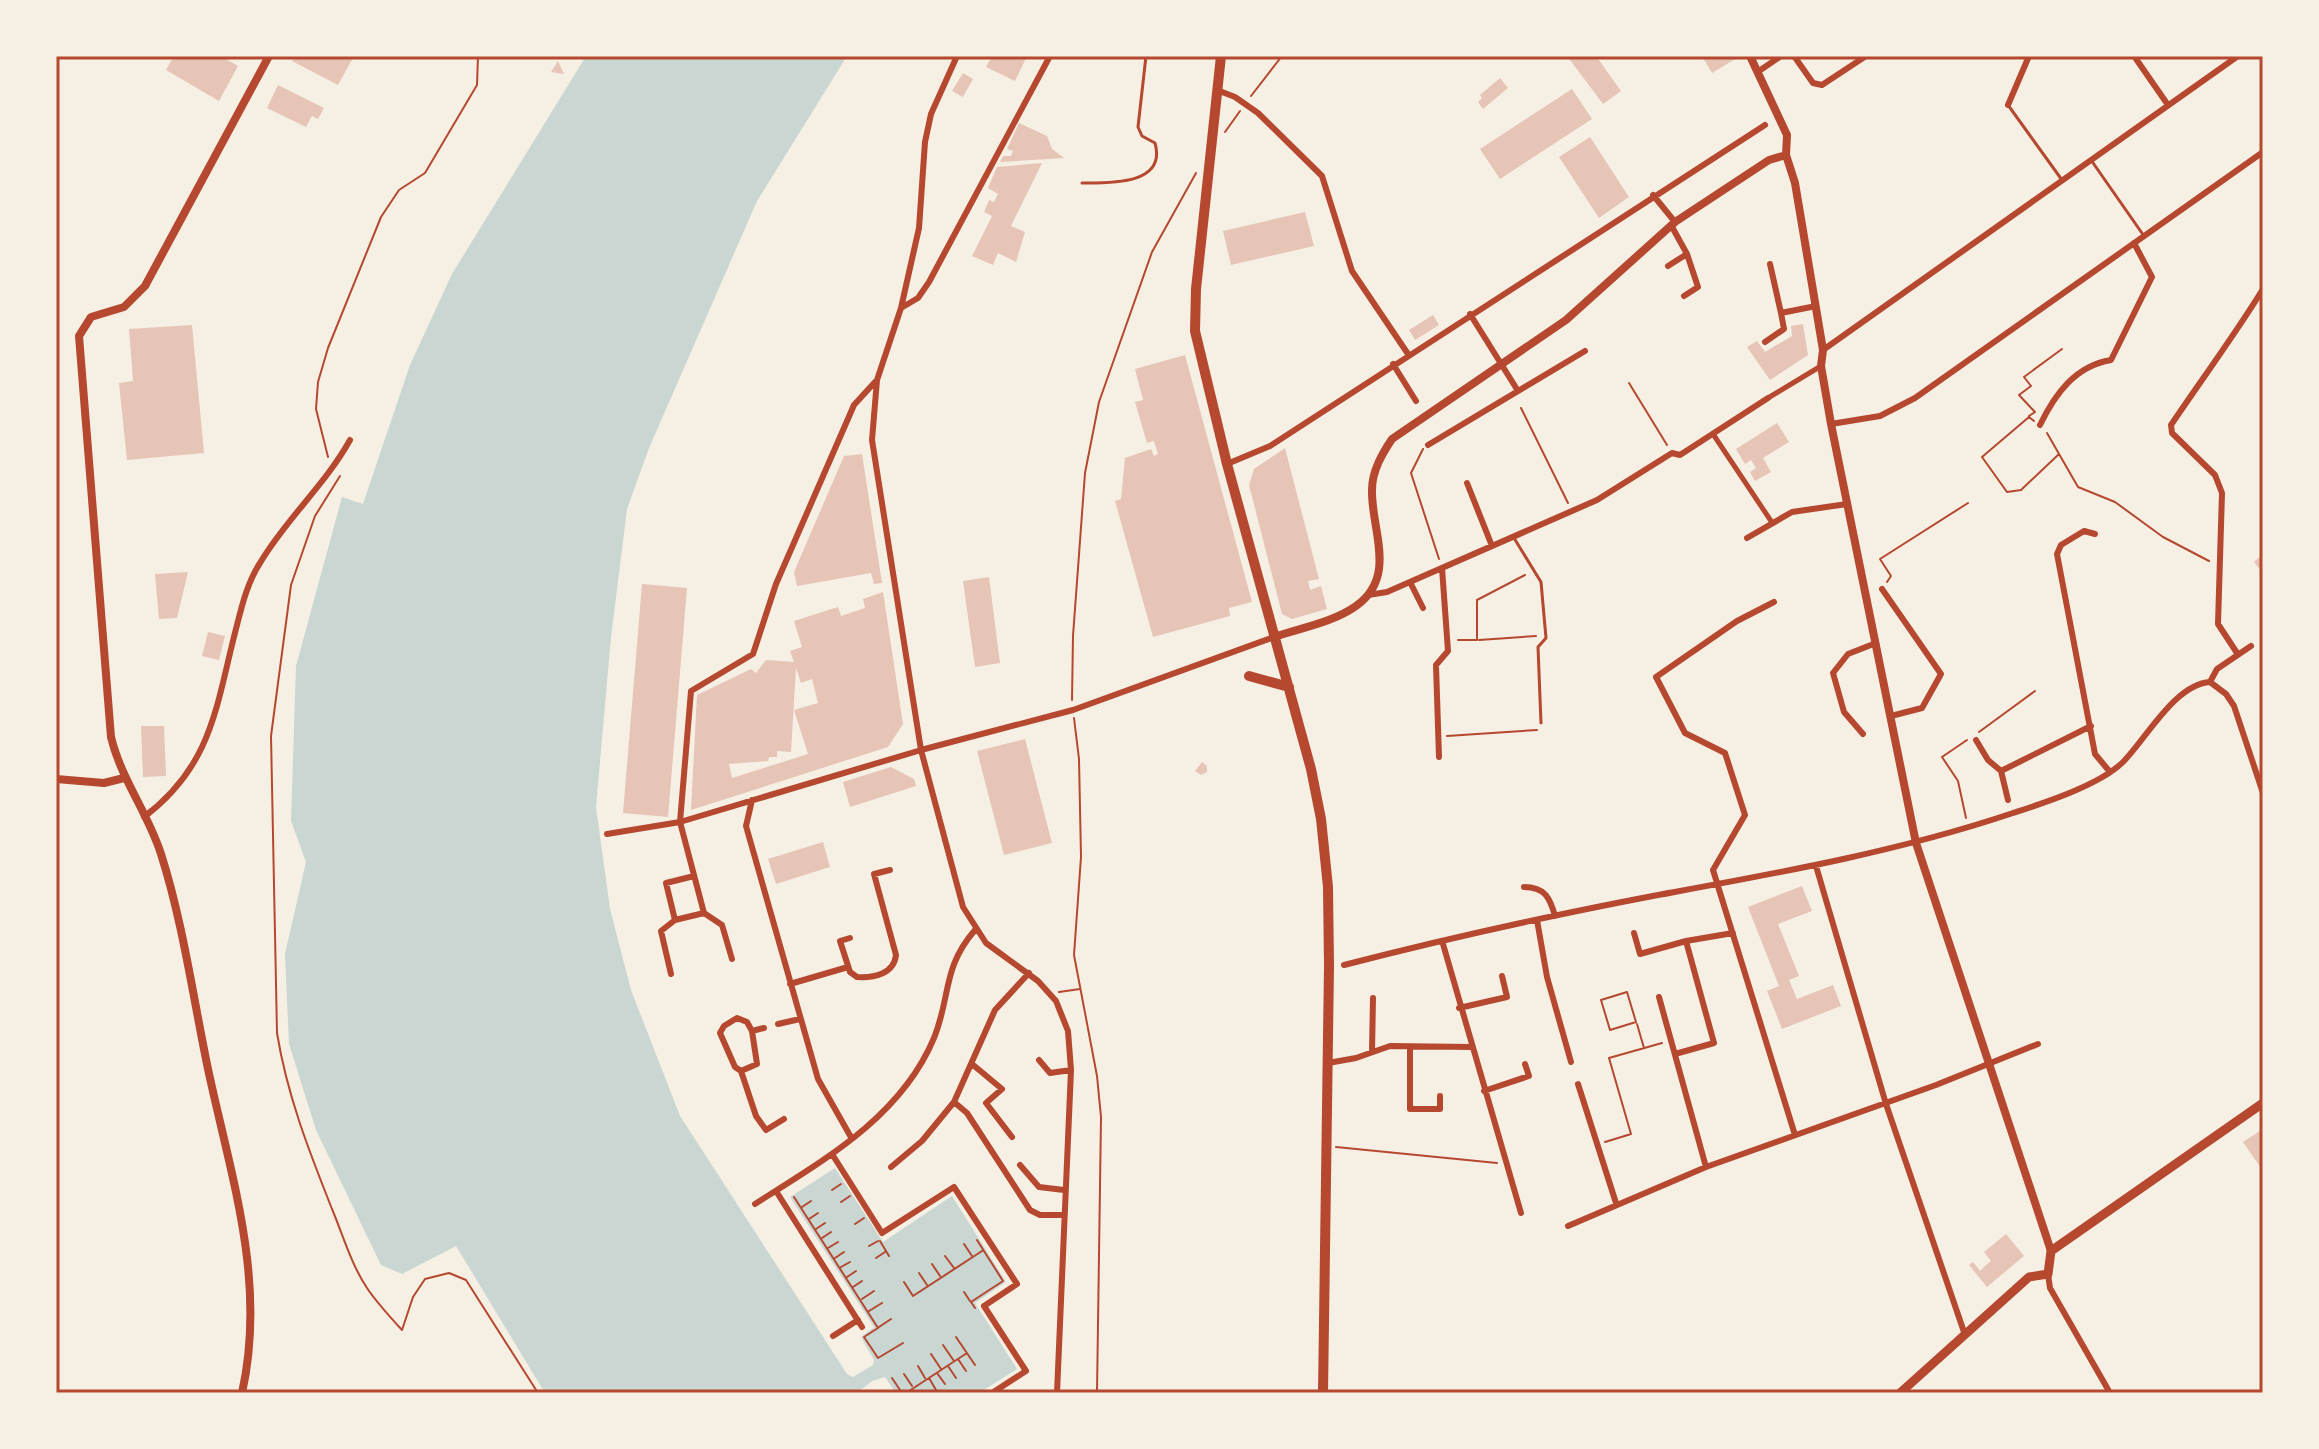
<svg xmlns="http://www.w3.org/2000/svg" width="2319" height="1449" font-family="Signika,sans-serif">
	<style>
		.water { fill: #c9d6d2 }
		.building { fill: #e6c5b7; fill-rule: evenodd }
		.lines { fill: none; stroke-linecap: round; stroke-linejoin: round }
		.path { stroke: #b5482f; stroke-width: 2 }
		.service { stroke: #b5482f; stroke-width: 3 }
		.pedestrian { stroke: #b5482f; stroke-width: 5 }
		.minor { stroke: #b5482f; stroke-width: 6 }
		.tertiary { stroke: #b5482f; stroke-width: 8 }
		.secondary { stroke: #b5482f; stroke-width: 9 }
		.primary { stroke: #b5482f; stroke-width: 10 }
		.neatline { fill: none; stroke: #b5482f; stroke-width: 3 }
	</style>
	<rect width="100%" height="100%" fill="#f6efe4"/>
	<path class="water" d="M586,56H847L757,201L649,448L627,509L611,637L596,807L610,909L631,990L680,1116L847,1374L853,1377L873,1365L874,1360L861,1337L874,1327L790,1197L835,1168L883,1242L952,1196L1006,1282L975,1303L1017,1369L979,1393H896L885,1377L872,1381L857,1393H545L456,1246L402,1274L381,1265L316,1130L289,1044L285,954L306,862L291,821L296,666L342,497L363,504L410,365L452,274Z"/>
	<path class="building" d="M174,56H221L238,66L219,101L166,70Z
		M295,56H354L338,85L292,61Z
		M992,56H1027L1015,81L986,67Z
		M1567,56H1596L1621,91L1603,104Z
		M1702,56H1735L1737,58L1712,73Z
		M558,61L564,74L551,72Z
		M963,73L973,79L963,97L952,91Z
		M1500,78L1508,88L1483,109L1478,102L1482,98L1480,95Z
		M278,85L324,108L318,119L312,116L306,127L267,108Z
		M1572,89L1592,119L1500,179L1480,149Z
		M1019,123L1047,136L1052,149L1064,158L1000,162L1003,156H1011L1013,151L1007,149Z
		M1590,137L1629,197L1599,218L1559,157Z
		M1042,163L1011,226L1025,232L1016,262L998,253L993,265L972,256L992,216L984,212L989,200L994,202L998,194L988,188L997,167Z
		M1305,212L1314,246L1231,265L1223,231Z
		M1433,315L1439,325L1415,340L1409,330Z
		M1803,324L1808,355L1770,380L1747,347L1757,341L1765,352L1792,336L1791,326Z
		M192,325L204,453L127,460L119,383L133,381L129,329Z
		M1185,355L1252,602L1229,608L1230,616L1153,637L1115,501L1121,499L1125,458L1151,449L1154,456L1158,454L1154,441L1147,443L1135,402L1143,400L1135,369Z
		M1777,423L1789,442L1763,458L1771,472L1755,481L1750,472L1756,468L1751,460L1745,464L1736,449Z
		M1285,448L1319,579L1308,581L1310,590L1321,586L1327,609L1292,619L1282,614L1249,485L1254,469Z
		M862,454L882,583L874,584L871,573L797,586L794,572L844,456Z
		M2263,554V573L2254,562Z
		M188,572L177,618L159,619L155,574Z
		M989,577L1000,663L975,667L963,581Z
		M642,584L687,588L668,817L623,813Z
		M883,592L903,724L888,747L691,810L697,695L751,669L756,673L766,660L794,662L790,651L802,647L794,621L838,607L841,616L865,608L863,599ZM796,668L801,683L812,679L818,703L794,710L808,754L732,778L729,764L768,761L769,757H777V751L791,752Z
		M208,632L225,636L219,660L202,656Z
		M141,726H164L166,776L143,777Z
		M1025,739L1052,843L1004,855L977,751Z
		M1202,762L1207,766V772L1201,775L1195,771Z
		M891,767L914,779L916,786L850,807L843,782Z
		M823,842L830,867L776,884L768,859Z
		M1802,886L1812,911L1778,924L1799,976L1789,980L1797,999L1833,985L1841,1006L1782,1029L1767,991L1779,986L1748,907Z
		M2263,1129V1171L2243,1142Z
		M2006,1234L2024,1256L1987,1287L1969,1265L1973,1262L1980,1271L1986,1265L1991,1261L1984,1252Z"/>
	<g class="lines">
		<path class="path" d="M1251,96L1282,56
			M1225,132L1240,111
			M1629,383L1667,445
			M1521,408L1568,503
			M2029,416L2035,412L2019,395L2031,386L2024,377L2062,349
			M2034,421L2029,417L1982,457L2007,492L2021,490L2059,454
			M2047,433L2078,487L2115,502L2163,537L2209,561
			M1423,449L1411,473L1439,559
			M328,457L316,409L318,382L328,348L381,217L399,190L425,173L477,85L478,56
			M340,476L315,516L291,585L271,736L277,1033C287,1095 309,1151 332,1209C343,1235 351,1264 367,1288C377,1303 390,1317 402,1330L413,1297L425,1279L449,1273L466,1280L538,1393
			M1887,582L1891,576L1880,559L1968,503
			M1458,640H1477V600L1525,575
			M1479,640L1536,636
			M1072,700L1073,636L1085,473L1099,402L1152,252L1196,173
			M1074,718L1079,759L1081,857L1074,955L1097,1076L1101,1117L1097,1393
			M1979,732L2035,691
			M1447,736L1537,730
			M1966,818L1958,781L1942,757L1967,740
			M1059,992L1080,989
			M1627,992L1636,1022L1610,1030L1601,1000Z
			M1637,1024L1644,1048
			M1605,1142L1631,1134L1609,1058L1662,1043
			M1336,1147L1497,1163
			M832,1190L841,1184
			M794,1197L878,1328L864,1337L878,1358L903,1343
			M841,1202L850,1196
			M802,1207L811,1201
			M809,1219L818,1213
			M855,1224L864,1218
			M816,1229L825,1223
			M822,1238L831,1232
			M880,1241L889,1256
			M964,1244L972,1256
			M869,1246L878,1241
			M828,1248L838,1242
			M945,1256L954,1268
			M835,1258L844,1252
			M876,1258L885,1252
			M932,1264L940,1276
			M841,1267L850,1262
			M919,1273L927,1285
			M847,1277L856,1271
			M904,1282L913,1296L982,1251
			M853,1287L862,1281
			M964,1292L970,1301
			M862,1299L874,1291
			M975,1308L971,1302L1003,1281L977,1240
			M869,1311L882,1303
			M879,1327L891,1319
			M956,1337L975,1365
			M943,1345L954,1361
			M931,1354L941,1369
			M958,1359L966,1371
			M918,1366L925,1378
			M948,1366L956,1378
			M937,1373L945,1384
			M904,1374L912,1386
			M892,1378L902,1393
			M929,1378L936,1390
			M906,1393L967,1353"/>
		<path class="service" d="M2008,105L2062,180
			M2091,160L2144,236
			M1082,183C1110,183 1167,185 1155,143L1142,136L1138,127L1146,56
			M1514,538L1541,582L1546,638L1538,647L1541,723"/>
		<path class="pedestrian" d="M1768,398L1821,366
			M1713,434L1771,521"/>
		<path class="minor" d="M957,56L931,114L925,142L919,228L901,308L877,380L872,440L921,750L963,907L986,943L1038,981L1056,1001L1068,1031L1071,1070L1057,1393
			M1794,56L1813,83L1822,85L1866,56
			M2134,56L2168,105
			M1759,71L1781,56
			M1217,90L1235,97L1258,113L1322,176L1352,271L1408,354
			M2008,105L2029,56
			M1653,195L1675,222
			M1671,225L1687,254L1698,287L1684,296
			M1770,264L1781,313L1816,306
			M1668,266L1687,254
			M901,308L918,298L929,282L1050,56
			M1470,314L1518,391
			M1765,342L1784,329L1781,313
			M1823,350L2238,56
			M1393,364L1416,401
			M1831,424L1880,416L1915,398L2263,152
			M2040,425C2055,394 2075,366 2111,360L2152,277L2134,243
			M1428,445L1585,351
			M1227,464L1270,446L1765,125
			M1467,483L1492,546
			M2095,534L2084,531L2061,545L2057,554L2095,754L2110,772
			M1747,538L1792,512L1847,504
			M1410,582L1423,608
			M1882,589L1941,674L1922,708L1891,716
			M1368,595L1387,592L1597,500L1672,453L1680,455L1768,398
			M1774,602L1737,621L1656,677L1685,733L1725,753L1745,815L1713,870L1795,1135
			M2237,653L2218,624L2222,493L2215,475L2172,433L2171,425C2202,379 2234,336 2263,289
			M2210,682L2226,694L2234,706L2263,793
			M2210,682L2217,669L2251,646
			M1863,734L1844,712L1833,673L1848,654L1876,643
			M1976,740L1988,760L2001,771L2008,800
			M1439,757L1436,665L1448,651L1442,568
			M2001,771L2091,726
			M752,800L746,826L818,1079L852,1139
			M144,817C214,764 216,704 237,625C242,605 248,581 260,563C286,519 325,485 350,440
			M607,834L680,822L921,750L1073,710L1274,637
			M1816,866L1886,1104L1964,1332
			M694,876L666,883L675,920L704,913L680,822L691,691L753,654L776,584L854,405L875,382
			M1524,887C1545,887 1550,898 1555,916
			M704,913L722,925L732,959
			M1537,920L1547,977L1571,1062
			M1634,933L1640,954L1686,941L1714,1043L1675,1054
			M850,938L840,941L850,972L857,977C874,978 894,974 896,955L874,874L890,870
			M1686,941L1733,933
			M1443,944L1521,1213
			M1344,965C1448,938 1553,915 1658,895C1778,873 1897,852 2013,813C2044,803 2100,785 2123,762C2146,739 2175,684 2210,682
			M671,974L661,931L675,920
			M790,984L848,967
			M1659,997L1706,1167
			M1459,1008L1507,997L1502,976
			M778,1024L800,1019
			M752,1031L747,1022L737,1018L724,1026L720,1033L735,1067L741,1071L757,1064L752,1031L764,1028
			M1410,1047V1109H1440V1096
			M1372,1052L1373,998
			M1039,1060L1050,1073L1071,1070
			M1328,1063L1356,1058L1390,1046L1471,1047
			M972,1064L1002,1089L986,1103L1012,1137
			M741,1071L756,1116L766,1130L784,1119
			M1578,1084L1616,1203
			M1484,1091L1529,1076L1525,1064
			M954,1102L967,1113L1030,1210L1040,1215H1063
			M832,1154L882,1233L954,1187L1017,1284L984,1306L1026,1371L992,1393
			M1020,1165L1039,1187L1064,1190
			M891,1167L922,1141L954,1102L995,1010L1029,973
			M776,1191L862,1327
			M755,1204C824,1160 901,1117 934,1038C951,996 942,968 975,930
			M1568,1226L1706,1167L1936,1085L2038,1044
			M2048,1274L2050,1288L2110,1393
			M833,1336L858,1320"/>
		<path class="tertiary" d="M1750,56L1787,135L1786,155L1795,183L1823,350L1821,366L1831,424L1916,843L2051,1251
			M1274,637C1300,628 1334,622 1356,606C1398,576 1371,530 1372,490C1372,471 1382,454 1392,439L1566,320L1675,222L1769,160L1786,155
			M56,779L104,783L124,778
			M242,1393C267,1281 231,1177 208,1069C193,997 183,923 161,854C148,813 121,779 111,737L79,336L91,317L124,307L145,286L269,56"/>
		<path class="secondary" d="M1900,1393L2029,1277L2048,1274L2051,1251L2263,1103"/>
		<path class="primary" d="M1221,56L1196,289L1195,331L1227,464L1311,769L1321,819L1328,887L1329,966L1323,1393
			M1249,676L1289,687"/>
	</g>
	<rect width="2319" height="1449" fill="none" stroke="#f6efe4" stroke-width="116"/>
	<rect x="58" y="58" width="2203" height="1333" class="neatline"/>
</svg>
